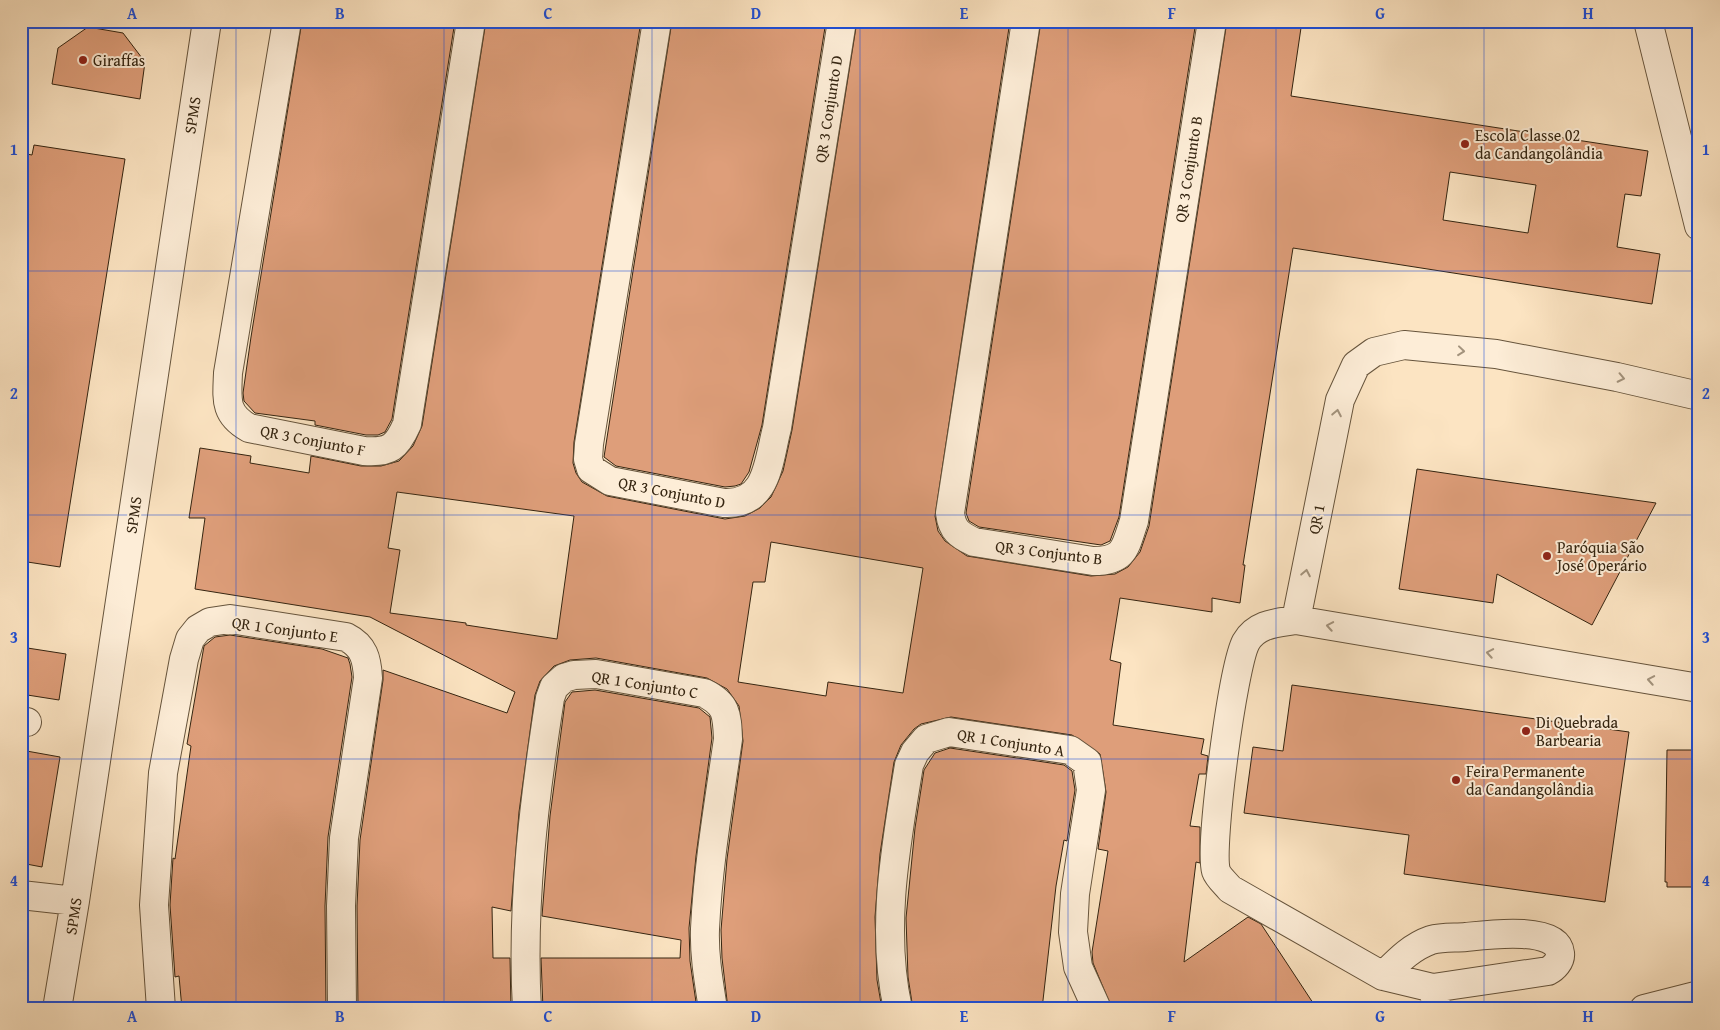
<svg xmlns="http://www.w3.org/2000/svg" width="1720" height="1030" font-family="'Gentium Book Plus',serif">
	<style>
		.building { fill: #de9e7a; stroke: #342410; fill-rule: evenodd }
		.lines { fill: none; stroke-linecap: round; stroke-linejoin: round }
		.minor-casing { stroke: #66543c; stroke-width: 30 }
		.minor { stroke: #fdedd7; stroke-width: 28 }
		.oneway { stroke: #a3937d }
		.grid { fill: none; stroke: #1d4ed8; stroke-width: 1; stroke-opacity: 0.55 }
		.poi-dot { fill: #8f2418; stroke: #fdedd7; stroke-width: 2 }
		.labels { text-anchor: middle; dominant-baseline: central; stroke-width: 4; stroke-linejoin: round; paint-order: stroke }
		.poi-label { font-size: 16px; fill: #342410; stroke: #fdedd7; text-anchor: start }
		.street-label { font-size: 16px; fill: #342410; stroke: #fdedd7 }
		.neatline { fill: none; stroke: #1d4ed8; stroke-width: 2 }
		.grid-label { font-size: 16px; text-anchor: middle; font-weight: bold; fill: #1d4ed8 }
	</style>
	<rect width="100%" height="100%" fill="#fce4c2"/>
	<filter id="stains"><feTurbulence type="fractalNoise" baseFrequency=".004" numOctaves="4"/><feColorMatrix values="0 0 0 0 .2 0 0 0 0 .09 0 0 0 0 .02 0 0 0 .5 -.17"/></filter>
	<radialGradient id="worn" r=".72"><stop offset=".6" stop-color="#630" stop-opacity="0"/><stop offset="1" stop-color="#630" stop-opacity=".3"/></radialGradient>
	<path class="building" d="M302,21H455L392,419L385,432L378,435H366L315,425V421L255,413L244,401L243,393L251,337Z
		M486,21H641L574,442L573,463L576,473L582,482L607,496L725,519L745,516L760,508L771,497L783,471L792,430L857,21H1010L935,516L938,531L945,541L967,556L1091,576L1115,574L1128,567L1140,552L1149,526L1227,21H1302L1291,96L1648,151L1641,196L1625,194L1617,247L1660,254L1652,304L1293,248L1243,565H1245L1240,603L1212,598V612L1120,598L1110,660L1121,663L1113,725L1204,739L1201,754L1208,756L1206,774H1199L1190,826L1200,827V863L1196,862L1184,962L1248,917L1261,924L1317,1009H1112L1093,963L1092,952L1108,851L1098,849L1106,792L1100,754L1072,735L951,717L921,724L914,729L901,745L894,762L880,854L875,917L877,980L882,1009H728L722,958L721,930L727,859L743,741L739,706L727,689L707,678L596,658L570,660L554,666L540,681L535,695L519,812L511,911L492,907L493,958H510L511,1009H358L357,906L360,840L383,680V670L507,713L515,692L370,617L195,589L205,518H189L200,448L251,456L250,463L309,473L311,456L361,466H381L399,461L413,446L422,426ZM1450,172L1536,185L1528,233L1443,220ZM397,492L574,516L557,639L466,625V623L390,613L400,550L388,548ZM771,542L923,568L903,693L828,682L826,696L738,682L753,582H765Z
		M672,21H826L762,425L749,472L741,484L735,486L725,487L616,466L604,457Z
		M1041,21H1196L1119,517L1110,541L1101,545L979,527L969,521L966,513Z
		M88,27L123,33L145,62L140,99L52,84L58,48Z
		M34,145L125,159L60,567L21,561V153L32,155Z
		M1417,469L1471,477L1656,503L1592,625L1497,574L1493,603L1399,589Z
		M230,635L322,649L348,658L350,664L352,677L328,837L325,906L326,1009H182L179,976L175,977L170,905L173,858L175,859L191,746L187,744L204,646L215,637Z
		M21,647L66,654L59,700L21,694Z
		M1292,685L1629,732L1605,902L1404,874L1409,835L1244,813L1253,747L1283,751Z
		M595,690L699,708L710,717L712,738L696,856L689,928L690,961L697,1009H543L541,958H680L681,940L542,916L550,816L565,702L572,692Z
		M950,748L1064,765L1072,771L1075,790L1067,841L1064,840L1056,886L1042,1009H913L908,977L906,918L915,828L924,770L935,753Z
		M21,750L60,757L42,867L21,863Z
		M1667,750H1699V887H1667V882H1665Z"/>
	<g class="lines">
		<defs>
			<path id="minor" d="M287,21L228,373C227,399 224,414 249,428L364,451C390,453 397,447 407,424L471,21
				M657,21L589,444L588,459L591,469L610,481L724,503C768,505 768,462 777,428L842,21
				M1026,21L950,513C952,530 959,535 974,542L1093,561C1125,561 1125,548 1134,521L1212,21
				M1648,21L1699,226
				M1296,620L1340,400L1356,365L1374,352L1404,345L1496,354L1617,377L1699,396
				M21,721L27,722
				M21,895L75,901
				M1383,976C1398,961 1411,947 1431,940C1442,937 1455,938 1466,937C1485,935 1557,925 1560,953C1561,961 1554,968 1548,971L1433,988
				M57,1009L75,901L207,21
				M161,1009L154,905L163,773L184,659L190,639L198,629L210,622L230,619L346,637C364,646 367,659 368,678L344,838L341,906L342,1009
				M527,1009C521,905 534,800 550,698L554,687L564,678L574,675L596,674L704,693C727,704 727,715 728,739C719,802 708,865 705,929C704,956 709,983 713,1009
				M898,1009C880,929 896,845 909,765L915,752L926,739L949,732L1070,750L1087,762L1091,790L1075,894L1073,932L1078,967L1097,1009
				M1437,1009L1433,988L1383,976L1230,889C1226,884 1218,877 1216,871C1209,846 1233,666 1246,642C1257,623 1278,623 1296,620L1699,688
				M1644,1009L1699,995"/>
		</defs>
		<use href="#minor" class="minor-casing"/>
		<use href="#minor" class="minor"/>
	</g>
	<defs><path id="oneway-chevron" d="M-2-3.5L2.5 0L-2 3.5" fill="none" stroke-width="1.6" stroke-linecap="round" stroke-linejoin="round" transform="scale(1.25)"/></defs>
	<g class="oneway">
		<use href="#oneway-chevron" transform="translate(1461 351) rotate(6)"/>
		<use href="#oneway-chevron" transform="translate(1621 378) rotate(12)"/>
		<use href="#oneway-chevron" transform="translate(1337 413) rotate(-79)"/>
		<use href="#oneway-chevron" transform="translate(1306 573) rotate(-79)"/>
		<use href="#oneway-chevron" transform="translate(1330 626) rotate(-170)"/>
		<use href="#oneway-chevron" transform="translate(1490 653) rotate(-170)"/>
		<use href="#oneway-chevron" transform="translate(1651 680) rotate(-170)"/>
	</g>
	<path class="grid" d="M236,21V1009M444,21V1009M652,21V1009M860,21V1009M1068,21V1009M1276,21V1009M1484,21V1009M21,271H1699M21,515H1699M21,759H1699"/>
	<g class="poi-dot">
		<circle cx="83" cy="60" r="5"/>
		<circle cx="1465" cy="144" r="5"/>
		<circle cx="1547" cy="556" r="5"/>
		<circle cx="1526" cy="731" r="5"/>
		<circle cx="1456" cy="780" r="5"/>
	</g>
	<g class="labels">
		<g class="poi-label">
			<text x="93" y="60">Giraffas</text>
			<text x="1475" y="135">Escola Classe 02<tspan x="1475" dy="18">da Candangolândia</tspan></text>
			<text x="1557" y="547">Paróquia São<tspan x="1557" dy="18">José Operário</tspan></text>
			<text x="1536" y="722">Di Quebrada<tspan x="1536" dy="18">Barbearia</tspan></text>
			<text x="1466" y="771">Feira Permanente<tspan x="1466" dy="18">da Candangolândia</tspan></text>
		</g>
		<g class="street-label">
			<text transform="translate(828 109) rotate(-81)">QR 3 Conjunto D</text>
			<text transform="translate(192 115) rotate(-81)">SPMS</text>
			<text transform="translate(1188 169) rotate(-81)">QR 3 Conjunto B</text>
			<text transform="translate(313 440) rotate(11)">QR 3 Conjunto F</text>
			<text transform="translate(672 492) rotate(11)">QR 3 Conjunto D</text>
			<text transform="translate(133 515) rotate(-82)">SPMS</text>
			<text transform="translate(1316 519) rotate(-79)">QR 1</text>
			<text transform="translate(1049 552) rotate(7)">QR 3 Conjunto B</text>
			<text transform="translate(285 629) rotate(8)">QR 1 Conjunto E</text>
			<text transform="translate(645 684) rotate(9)">QR 1 Conjunto C</text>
			<text transform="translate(1011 742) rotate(9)">QR 1 Conjunto A</text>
			<text transform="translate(73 916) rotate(-81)">SPMS</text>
		</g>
	</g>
	<rect width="1720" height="1030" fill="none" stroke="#fce4c2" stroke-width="55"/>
	<rect x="28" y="28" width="1664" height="974" class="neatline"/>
	<g class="grid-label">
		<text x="132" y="19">A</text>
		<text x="340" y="19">B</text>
		<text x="548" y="19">C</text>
		<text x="756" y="19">D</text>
		<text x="964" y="19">E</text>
		<text x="1172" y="19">F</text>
		<text x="1380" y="19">G</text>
		<text x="1588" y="19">H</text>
		<text x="14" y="155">1</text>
		<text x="1706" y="155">1</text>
		<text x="14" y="399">2</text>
		<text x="1706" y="399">2</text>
		<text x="14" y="643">3</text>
		<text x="1706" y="643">3</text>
		<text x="14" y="886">4</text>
		<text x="1706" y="886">4</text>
		<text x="132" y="1022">A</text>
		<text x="340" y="1022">B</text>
		<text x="548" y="1022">C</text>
		<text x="756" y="1022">D</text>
		<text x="964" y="1022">E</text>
		<text x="1172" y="1022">F</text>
		<text x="1380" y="1022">G</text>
		<text x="1588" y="1022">H</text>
	</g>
	<rect width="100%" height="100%" filter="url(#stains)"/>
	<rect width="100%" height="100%" fill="url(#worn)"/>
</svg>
